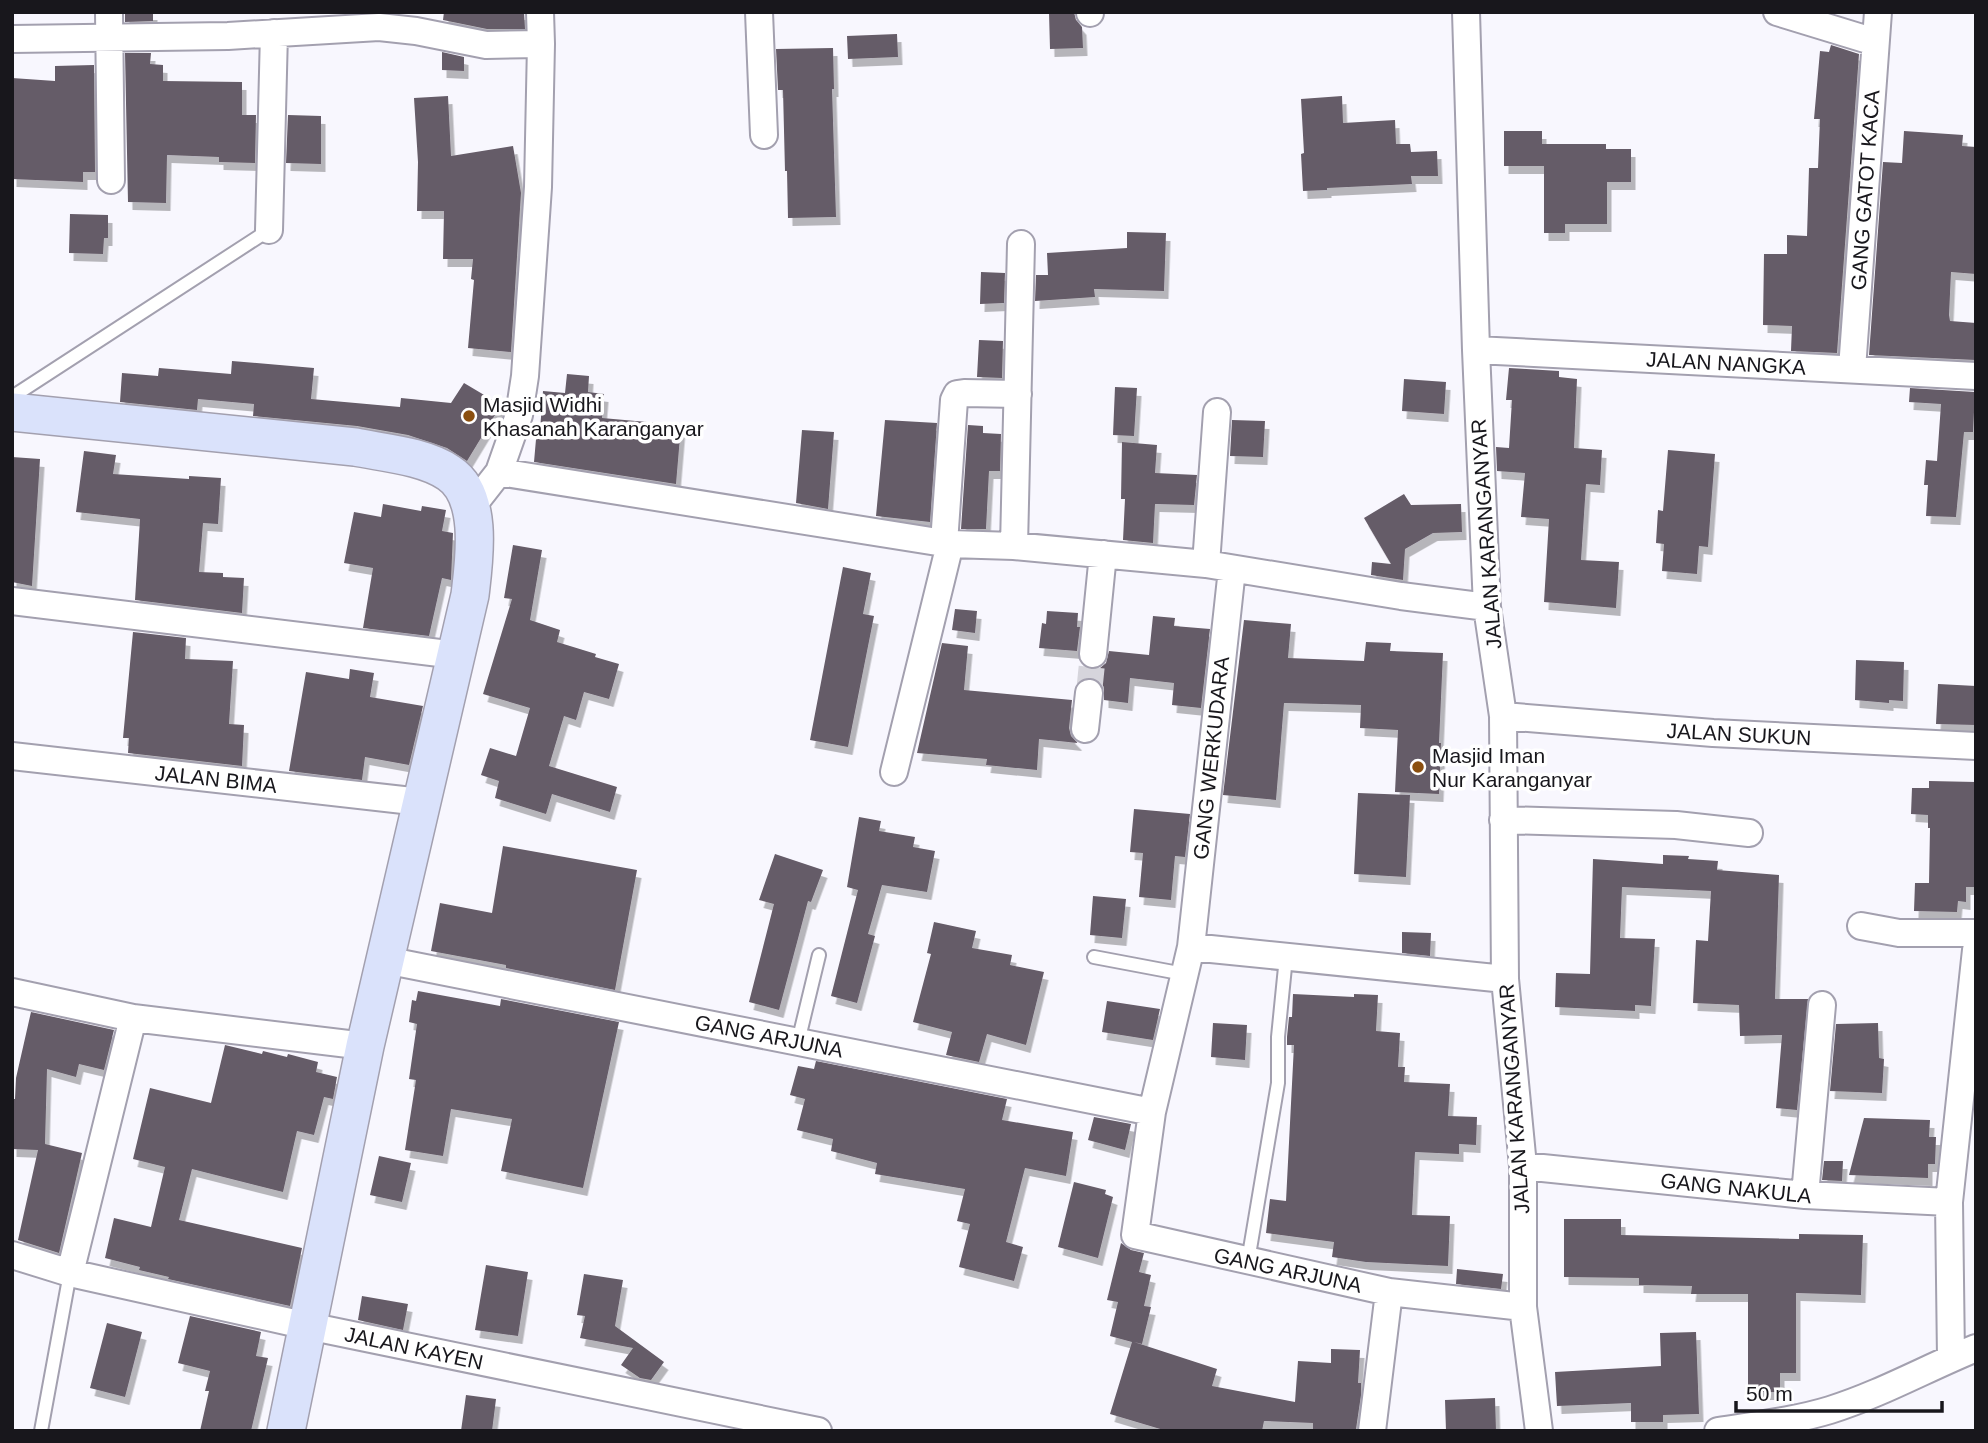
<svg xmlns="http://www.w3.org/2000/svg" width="1988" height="1443" font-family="Arial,sans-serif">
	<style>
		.building { fill: #655b67; filter: url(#shadow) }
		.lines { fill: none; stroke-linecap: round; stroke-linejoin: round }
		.street-tunnel { stroke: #d6d5dc; stroke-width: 26; stroke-dasharray: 26 13; stroke-linecap: butt }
		.lane-casing { stroke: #a3a0af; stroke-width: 16 }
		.street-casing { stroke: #a3a0af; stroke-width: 30 }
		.secondary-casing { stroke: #a3a0af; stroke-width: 40 }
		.lane { stroke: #fff; stroke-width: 12 }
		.street { stroke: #fff; stroke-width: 26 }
		.secondary { stroke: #dae2fb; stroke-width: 37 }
		.poi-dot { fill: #8b4f0f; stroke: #fff; stroke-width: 2.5 }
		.labels { text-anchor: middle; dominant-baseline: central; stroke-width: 7; stroke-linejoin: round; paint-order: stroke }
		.street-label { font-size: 21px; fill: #18171c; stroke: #fff }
		.poi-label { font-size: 21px; fill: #18171c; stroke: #fff; text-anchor: start }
	</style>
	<defs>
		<filter id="shadow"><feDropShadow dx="4.5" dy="8" stdDeviation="0" flood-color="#0004"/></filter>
	</defs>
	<rect width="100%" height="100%" fill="#f8f7fe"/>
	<path class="building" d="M125,12H153V21L125,22Z
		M444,12H524L525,29H487L443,20Z
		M1049,12H1074L1076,20L1082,27L1083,48L1050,49Z
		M897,34L898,57L848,59L847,36Z
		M1831,45L1859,54L1837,353L1791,351L1792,326L1763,325L1764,254H1787V235L1807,236L1809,168H1818L1820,119H1814L1820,51L1829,52Z
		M833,48L834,89H832L836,217L788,218L787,171H785L783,90H778L776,49Z
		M442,52L464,57V71L442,70Z
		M125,53H151L150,64L163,65V81L242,82V115H256L255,163L219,162V157L167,155L166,203L128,202Z
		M94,65L95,172H83V182L12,179V78L55,81V66Z
		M448,96L451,156L513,146L521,193L511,352L468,348L474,280L471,279L473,259H443L444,211H417L418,162L414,98Z
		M1342,96L1343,123L1395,120L1396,144H1410L1411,152L1437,151L1438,176H1411L1412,184L1327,188V190L1303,191L1301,154L1304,153L1301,99Z
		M288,115L321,116V164L286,163Z
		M1504,131H1542V144H1606V149H1631V182H1607V224H1565V233H1544V166H1504Z
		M1904,131L1963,135L1962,146L1976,147V274L1951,272L1949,315L1950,321L1976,323V360L1869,355L1883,162L1902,163Z
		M70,214L108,215V238H104L103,254L69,253Z
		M1127,232L1166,233L1164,291L1094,289L1095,297L1035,301L1036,275H1048L1047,253L1127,248Z
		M981,272L1005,273L1004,303L980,304Z
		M979,340L1003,341L1002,378L977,377Z
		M232,361L314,368L311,399L400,407L401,398L451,403L464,383L501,405L467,461L447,448L408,435L357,426L253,416L254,404L198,399L197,410L120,402L122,373L158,376L159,368L231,374Z
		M1509,368L1559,371V377L1577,379L1574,448L1602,450L1600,485L1586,484L1581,560L1619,562L1616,608L1544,602L1549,519L1521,517L1525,473L1497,471L1496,447L1509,448L1512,400H1506Z
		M567,374L589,376L588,392L604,394L602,418L681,425L676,484L534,462L537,428L540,430L543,391L565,393Z
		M1404,379L1446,382L1444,414L1402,411Z
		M1115,387L1137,388L1134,436L1113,435Z
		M1910,388L1975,392L1973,432H1964L1956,517L1926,516L1928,485H1924L1926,460L1937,461L1941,404L1909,402Z
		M885,420L937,423L930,522L876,516Z
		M1232,420L1265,421L1263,457L1230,456Z
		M968,425L983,426V433L1001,434L1000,471H989L986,529H961Z
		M802,430L834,432L828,509L796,503Z
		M1122,442L1157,445L1155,473L1197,475L1194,505L1155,504L1153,543L1123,540L1125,499H1121Z
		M1668,450L1715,454L1708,547L1699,546L1697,574L1662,571L1664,544L1656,543L1658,510L1663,511Z
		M84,451L116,455L113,474L189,479V476L221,478L218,524L203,523L199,572L223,573V577L244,578L242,613L135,600L140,519L76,512Z
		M12,457L40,459L32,586L12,582Z
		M1404,494L1411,505L1461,504L1462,532L1433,533L1405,549L1403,580L1371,575L1372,562L1391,564L1364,518Z
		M383,504L421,511L422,506L446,510L442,531L453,533L451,580L442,578L429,636L363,628L373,568L344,563L354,512L381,517Z
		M513,545L542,550L530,620L560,630L557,642L596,654L595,657L619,664L609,699L584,692L576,720L564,716L549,766L617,787L610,812L552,794L546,814L495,798L499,781L481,775L490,748L516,756L530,708L483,694L512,599L504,598Z
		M843,567L871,573L863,614L874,616L848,747L810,740Z
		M955,609L977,611L975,633L952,630Z
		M1047,611L1078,613L1077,627H1080L1077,651L1039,648L1042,623L1046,624Z
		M1153,616L1175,618L1174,626L1210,629L1201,708L1172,705L1174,683L1130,678L1128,703L1104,700V687L1098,680L1100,668L1106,663L1109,651L1149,655Z
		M1244,620L1291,624L1288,658L1364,661L1366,642L1391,643L1390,651L1443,653L1439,743H1441L1439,794L1395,792L1398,730L1360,728L1361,705L1284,703L1276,800L1223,795Z
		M133,632L186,638L185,659L233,661L229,724L244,725L242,766L128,753L129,738H123Z
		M942,643L968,646L964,690L1072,700L1069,728L1071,736L1078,743L1039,739L1037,770L986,765L987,759L917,753Z
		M1856,660L1904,662L1903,701L1889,700V703L1855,700Z
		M350,669L374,673L370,697L423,706L409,765L365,757L362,780L289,771L306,672L349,679Z
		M1938,684L1976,686V725L1936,724Z
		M1929,781L1976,782V887H1966V902L1958,901L1957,912L1914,911L1915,883H1929L1930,828H1928V815L1911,814L1912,788H1929Z
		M1358,793L1410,795L1406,877L1354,874Z
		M1134,809L1190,814L1185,857L1175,856L1171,900L1139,897L1143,853L1130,852Z
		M859,817L881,821L879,831L915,837L913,847L935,851L927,892L882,885L868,934L875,936L857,1003L831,996L858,890L847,887Z
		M503,846L637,870L615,990L506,968V965L431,951L440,903L492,913Z
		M775,854L823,870L811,902L808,901L779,1010L749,1002L774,904L759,900Z
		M1663,855L1689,856L1688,859L1718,861L1717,870L1779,875L1775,999H1808L1797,1110L1776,1108L1782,1035L1740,1036L1739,1005L1693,1003L1696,940L1708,941L1711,891L1622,887L1620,938L1655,939L1651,1006L1635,1005V1011L1555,1007L1556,973L1590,974L1593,859L1663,864Z
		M1093,896L1126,899L1122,938L1090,935Z
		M934,922L976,931L972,948L1012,955L1010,965L1044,972L1026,1045L987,1034L979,1062L946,1055L952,1032L913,1022L931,954L927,953Z
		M1402,932L1431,933L1430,956L1402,953Z
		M418,991L500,1006L501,999L619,1022L583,1188L501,1171L512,1119L451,1109L443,1156L405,1150L416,1080L409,1079L417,1024L409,1022L412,1000L416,1001Z
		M1293,994L1354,997V994L1378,995L1376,1031L1400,1033L1398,1067H1405L1404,1082L1450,1084L1448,1116L1477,1117L1476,1145L1459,1144V1154L1415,1152L1412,1215L1450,1216L1448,1266L1366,1262L1332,1257L1334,1242L1266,1233L1270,1199L1286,1201L1294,1045H1287V1037L1289,1017H1292Z
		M1107,1001L1160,1009L1153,1040L1102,1032Z
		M31,1012L114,1030L104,1070L79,1064L76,1077L47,1069L45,1144L82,1153L59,1253L18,1240L38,1150L12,1149V1099H15L16,1078Z
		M1213,1023L1247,1025L1245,1060L1211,1057Z
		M1878,1023L1879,1058L1884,1059L1882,1093L1830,1091L1836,1024Z
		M225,1045L262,1054L263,1051L287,1057L288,1054L318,1062L316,1072L337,1077L333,1099L324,1097L314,1135L297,1131L283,1192L192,1169L179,1220L302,1248L290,1306L168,1279L169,1277L139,1270L140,1267L105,1258L114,1218L151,1227L165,1167L133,1159L150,1088L211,1103Z
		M816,1061L1007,1099L1002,1120L1073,1132L1066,1176L1025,1168L1006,1242L1023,1247L1014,1281L959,1267L970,1224L957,1221L965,1189L875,1174L877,1163L831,1151L833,1139L797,1130L805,1099L790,1095L798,1066L814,1069Z
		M1094,1117L1131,1124L1125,1150L1088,1140Z
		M1864,1118L1930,1120L1929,1137H1936L1935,1164H1928V1178L1849,1175Z
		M379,1156L411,1163L402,1202L370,1195Z
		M1824,1161H1843L1842,1181L1822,1180Z
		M1074,1182L1106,1190L1105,1194L1113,1197L1098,1258L1058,1247Z
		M1564,1219H1621V1235L1799,1239V1234L1863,1235L1861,1295L1796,1293V1373H1780V1392H1748V1294H1691L1692,1286L1639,1285V1278L1564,1277Z
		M1121,1243L1131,1250L1144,1253L1139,1272L1151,1275L1144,1306L1151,1307L1142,1344L1134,1342L1217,1369L1212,1386L1295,1402L1298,1361L1331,1363V1349L1360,1350L1358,1383H1361V1395L1356,1429H1313V1423L1264,1421L1262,1431H1167L1110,1414L1132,1342L1110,1336L1118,1302L1107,1300Z
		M486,1265L528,1272L518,1336L475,1330Z
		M1457,1269L1503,1274L1501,1289L1456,1284Z
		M584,1274L623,1280L615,1326L664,1362L651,1380L640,1378L621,1365L633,1348L580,1338L585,1316L577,1315Z
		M362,1296L408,1304L403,1330L358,1320Z
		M190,1316L261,1332L256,1356L268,1358L251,1431H200L209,1391H205L210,1371L178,1363Z
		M107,1323L142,1332L125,1397L90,1388Z
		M1696,1332L1699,1414L1663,1415V1422H1631V1403L1557,1406L1555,1372L1661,1366L1660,1333Z
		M466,1395L496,1399L492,1431H461Z
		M1495,1398L1496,1431H1446L1445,1400Z"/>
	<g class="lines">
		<path class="street-tunnel" d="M1089,693L1093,654"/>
		<defs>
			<path id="lane" d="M12,397L269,230
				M1094,957L1184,974
				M798,1042L819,955
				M1248,1261L1278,1083V1037L1286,957
				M41,1431L70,1273"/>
			<path id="street" d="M109,12L111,180
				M540,12L541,44
				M759,12L764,135
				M1466,12L1476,350L1487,607L1503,716L1505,979L1523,1166V1307L1539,1431
				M1777,12L1875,42
				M1090,13V12
				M12,39L228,36L379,27L416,31L486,45L541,44L538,187L525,376L519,415L499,472L470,509
				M269,230L274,33
				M1476,350L1976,376
				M1852,369L1878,12
				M499,472L950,544L1014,546L1206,564L1401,596L1487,607
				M944,543L954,400L957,394L964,393L1018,394
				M1014,546L1021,244
				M1206,564L1217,412
				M12,601L456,655
				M1093,654L1103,554
				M1503,716L1713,733L1976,746
				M1085,729L1089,693
				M12,756L421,802
				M894,772L950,544
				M1503,820L1676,825L1749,833
				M1861,926L1899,933H1976
				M1191,947L1232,569
				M385,960L1152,1112L1191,947L1505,979
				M12,992L133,1018L365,1046
				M1152,1112L1135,1235L1389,1292L1523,1307
				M1523,1166L1805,1195L1949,1202
				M1805,1195L1822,1005
				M12,1255L70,1273L308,1326L818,1431
				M70,1273L133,1018
				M1951,1358L1949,1202L1976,950
				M1372,1431L1389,1292
				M1718,1431C1756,1425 1794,1421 1830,1410C1881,1394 1927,1368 1976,1348"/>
			<path id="secondary" d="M12,412L355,447C385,453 424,456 449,473C484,496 474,561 470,595L365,1046L286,1431"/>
		</defs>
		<use href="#lane" class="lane-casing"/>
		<use href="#street" class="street-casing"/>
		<use href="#secondary" class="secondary-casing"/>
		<use href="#lane" class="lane"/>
		<use href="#street" class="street"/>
		<use href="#secondary" class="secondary"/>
	</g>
	<g class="poi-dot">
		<circle cx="469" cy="416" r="7"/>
		<circle cx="1418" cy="767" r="7"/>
	</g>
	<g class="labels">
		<g class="street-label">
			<text transform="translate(1865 190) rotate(-86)">GANG GATOT KACA</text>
			<text transform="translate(1726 363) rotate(3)">JALAN NANGKA</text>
			<text transform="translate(1486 534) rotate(-94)">JALAN KARANGANYAR</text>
			<text transform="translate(1739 734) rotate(3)">JALAN SUKUN</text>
			<text transform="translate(1211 758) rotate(-84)">GANG WERKUDARA</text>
			<text transform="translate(216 779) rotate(6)">JALAN BIMA</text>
			<text transform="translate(769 1036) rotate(11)">GANG ARJUNA</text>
			<text transform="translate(1514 1099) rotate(-94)">JALAN KARANGANYAR</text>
			<text transform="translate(1736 1188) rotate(6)">GANG NAKULA</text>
			<text transform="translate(1288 1270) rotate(12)">GANG ARJUNA</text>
			<text transform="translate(414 1348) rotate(12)">JALAN KAYEN</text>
		</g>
		<g class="poi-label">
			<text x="483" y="404">Masjid Widhi<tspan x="483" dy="24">Khasanah Karanganyar</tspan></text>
			<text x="1432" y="755">Masjid Iman<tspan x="1432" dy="24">Nur Karanganyar</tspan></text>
		</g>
	</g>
	<rect width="1988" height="1443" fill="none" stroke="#18171c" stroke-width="28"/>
	<path d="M1736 1401v10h206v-10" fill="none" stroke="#18171c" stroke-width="3.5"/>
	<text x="1746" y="1401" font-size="21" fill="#18171c" stroke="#ffffff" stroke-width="5" paint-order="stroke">50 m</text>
</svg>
